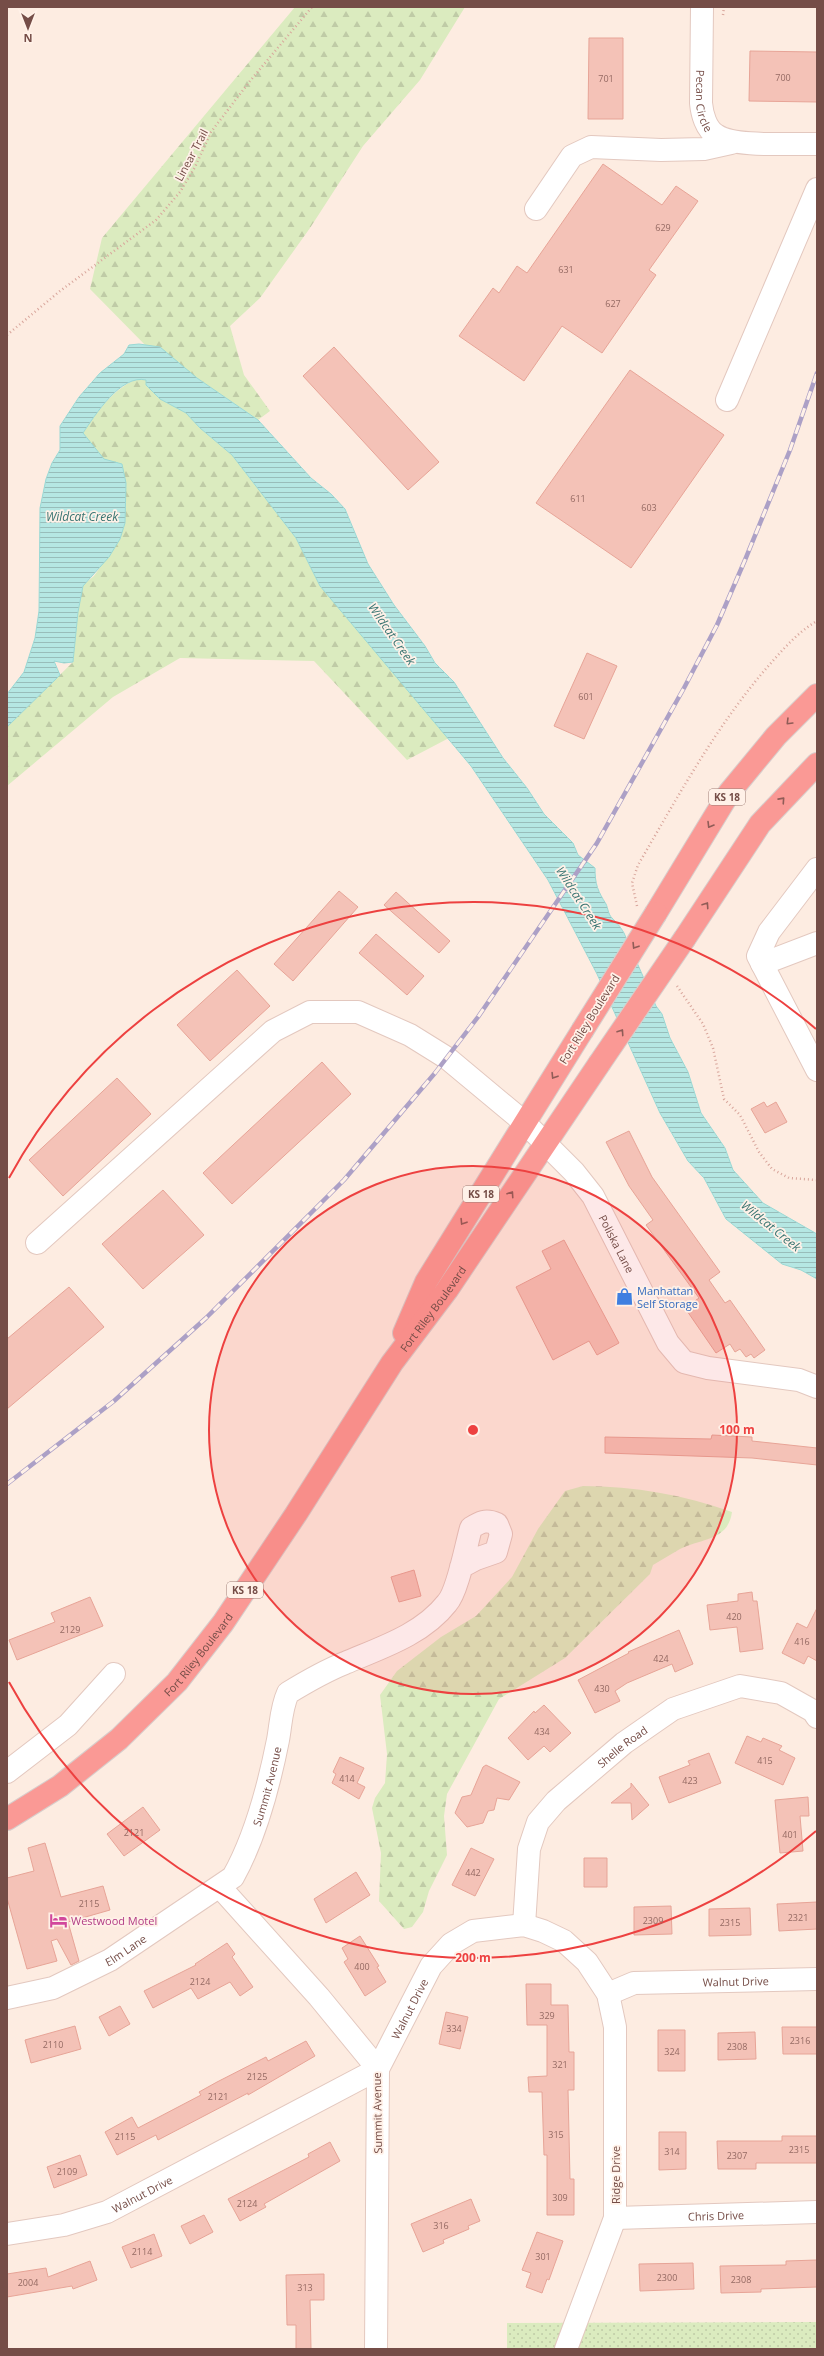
<svg xmlns="http://www.w3.org/2000/svg" width="824" height="2356" font-family="'Open Sans',sans-serif">
	<style>
		.green { fill: url(#green-dots) }
		.forest { fill: url(#forest-firs) }
		.water { fill: url(#water-rules); stroke: #9bd9d5 }
		.building { fill: #f4c2b7; stroke: #e7a497 }
		.lines { fill: none; stroke-linecap: round; stroke-linejoin: round }
		.minor-casing { stroke: #e3c8bf; stroke-width: 24 }
		.highway-casing { stroke: #d8cdcb; stroke-width: 24 }
		.path { stroke: #d8a59b; stroke-width: 2.5; stroke-dasharray: 1 3; stroke-linecap: butt }
		.minor { stroke: #fff; stroke-width: 22 }
		.highway { stroke: #fa9995; stroke-width: 22 }
		.rail-casing { stroke: #aca0c6; stroke-width: 4.5 }
		.rail { stroke: #fff1e8; stroke-width: 3; stroke-dasharray: 9; stroke-linecap: butt }
		.highway-bridge-casing { stroke: #d8cdcb; stroke-width: 24; stroke-linecap: butt }
		.highway-bridge { stroke: #fa9995; stroke-width: 22 }
		.oneway { stroke: #905c57 }
		.ring { fill: none; stroke: #ed4140; stroke-width: 2 }
		.labels { text-anchor: middle; dominant-baseline: central; stroke-width: 3.5; stroke-linejoin: round; paint-order: stroke }
		.number-label { font-size: 9px; fill: #956a63 }
		.shield { fill: #fff1e8; stroke: #9e7e77; stroke-width: 1 }
		.shield-label { font-size: 10px; font-weight: bold; fill: #754d47 }
		.street-label { font-size: 11px; fill: #754d47; stroke: #fff1e8 }
		.shop-label { font-size: 11px; fill: #366cbe; stroke: #fff1e8; text-anchor: start }
		.hotel-label { font-size: 11px; fill: #b23c85; stroke: #fff1e8; text-anchor: start }
		.water-label { font-size: 12px; font-style: italic; fill: #387471; stroke: #fff1e8 }
		.centre { fill: #ed4140; stroke: #fff1e8; stroke-width: 2 }
		.ring-label { font-size: 12px; text-anchor: middle; font-weight: bold; fill: #ed4140; stroke: #fff1e8; stroke-width: 3.5; stroke-linejoin: round; paint-order: stroke }
	</style>
	<defs>
		<pattern id="green-dots" width="8" height="8" patternUnits="userSpaceOnUse"><rect width="8" height="8" fill="#dbebbf"/><path d="M2 2h.1M6 6h.1" fill="none" stroke="#bfcba6" stroke-width="1.8" stroke-linecap="round"/></pattern>
		<pattern id="forest-firs" width="22" height="20" patternUnits="userSpaceOnUse"><rect width="22" height="20" fill="#dbebbf"/><path d="M5 1l3.5 6h-7zM16 11l3.5 6h-7z" fill="#bfcba6"/></pattern>
		<pattern id="water-rules" width="6" height="5" patternUnits="userSpaceOnUse"><rect width="6" height="5" fill="#b5e7e3"/><path d="M0 2.5h6" fill="none" stroke="#98bdba"/></pattern>
	</defs>
	<rect width="100%" height="100%" fill="#fdece1"/>
	<path class="green" d="M817,2322V2349H507V2323Z"/>
	<path class="forest" d="M295,7H465L420,80L363,146L310,228L260,298L230,326L244,375L270,411L258,420L197,378L151,351L90,289L102,238Z
		M140,378L146,380V385L160,399L186,413L200,428L232,455L296,538L320,586L449,738L407,760L314,661L180,658L113,697L7,786V727L73,662L78,612L83,585L94,576L120,539L104,460L83,433C97,412 114,387 140,378Z
		M583,1486C635,1486 684,1495 732,1512C728,1541 702,1538 680,1549C671,1554 662,1560 653,1565L650,1574L565,1658L499,1699L447,1794L444,1816L447,1855L429,1891L423,1912L412,1927L404,1929L379,1901L381,1853L372,1808L375,1798L385,1783L387,1754L380,1695L397,1671L441,1637L476,1616L512,1577L538,1529L565,1491Z"/>
	<path class="water" d="M139,344L160,347L197,378L258,420L311,478L331,494L345,509L368,564L394,605L425,646L435,663L454,682L503,758L527,788L544,814L573,843L578,855L595,868C595,885 598,891 606,904C608,908 608,914 612,918C617,923 620,926 624,933L656,1006L662,1014L670,1038L688,1072L701,1113L725,1148L733,1170L763,1203L817,1234V1279L801,1270L782,1264L726,1219L704,1178L688,1161L660,1113L597,974L548,880L471,766L320,586L296,538L232,455L200,428L186,413L160,399L146,385V380C121,374 95,415 83,433L104,459L122,464L126,483L125,523L120,539L109,557L83,586L78,612L73,662L64,663L54,661L60,675L7,727V694L24,672L35,638L39,611L40,508L46,479L52,463L60,450V426L79,397L100,373L124,354L129,345Z"/>
	<path class="building" d="M589,38H623V119H588Z
		M750,51L817,52V102L749,101Z
		M603,164L662,205L676,186L698,201L649,270L656,275L602,353L562,326L524,381L459,336L493,288L499,293L517,266L527,273Z
		M334,347L439,462L408,490L303,376Z
		M630,370L724,435L631,568L536,503Z
		M587,653L617,666L584,739L554,726Z
		M339,891L358,907L293,981L274,964Z
		M396,892L450,941L439,953L384,905Z
		M376,934L424,976L407,995L359,953Z
		M237,970L270,1006L210,1061L177,1025Z
		M322,1062L351,1094L232,1204L203,1173Z
		M117,1078L151,1114L63,1196L29,1160Z
		M764,1102L767,1107L776,1102L787,1122L765,1133L751,1109Z
		M629,1131L652,1177L720,1272L709,1280L725,1303L730,1300L765,1350L754,1358L751,1354L746,1357L740,1349L735,1352L730,1344L716,1353L685,1308L699,1298L646,1225L653,1220L629,1186L606,1142Z
		M163,1190L204,1235L143,1289L102,1244Z
		M564,1240L619,1343L597,1355L589,1341L553,1360L516,1287L551,1269L542,1251Z
		M69,1287L104,1327L7,1409V1339Z
		M712,1435L752,1437V1441L817,1448V1465L752,1458L605,1453V1437L711,1439Z
		M414,1570L421,1596L399,1602L391,1577Z
		M752,1592L753,1601H757L763,1649L740,1652L737,1627L710,1630L707,1605L738,1601V1594Z
		M90,1597L103,1626L17,1660L9,1640L55,1622L51,1613Z
		M817,1608V1661L808,1656L804,1664L782,1653L797,1623L807,1628Z
		M679,1630L693,1664L675,1672L672,1664L627,1683L615,1691L620,1701L595,1713L578,1680L629,1653L628,1652Z
		M544,1705L571,1733L550,1752L544,1746L528,1760L508,1738L534,1711L535,1713Z
		M747,1736L761,1742L763,1738L782,1746L779,1750L795,1758L783,1785L735,1763Z
		M709,1753L721,1783L669,1803L659,1777L690,1765L688,1761Z
		M340,1757L364,1768L357,1783L365,1787L359,1799L332,1783L336,1774L333,1772Z
		M486,1765L520,1782L509,1800L497,1798L494,1810L488,1811L483,1823L467,1827L455,1813L462,1797L471,1795L483,1767Z
		M631,1783L649,1805L632,1820L631,1803H611L631,1787Z
		M808,1797L809,1816H800L803,1851L780,1853L775,1800Z
		M143,1807L160,1830L124,1856L107,1834Z
		M45,1843L61,1897L103,1886L110,1910L68,1922L79,1961L71,1965L57,1939L51,1941L57,1961L27,1969L7,1898V1878L34,1871L28,1848Z
		M471,1848L494,1859L475,1896L452,1885Z
		M584,1858H607V1887H584Z
		M356,1872L370,1895L326,1923L314,1899Z
		M817,1902V1929L779,1931L777,1904Z
		M671,1906L672,1934L634,1935V1907Z
		M750,1908L751,1935L709,1936V1909Z
		M360,1936L379,1966L377,1967L386,1982L365,1996L344,1962L348,1959L342,1948Z
		M227,1943L235,1954L232,1957L253,1987L240,1996L230,1982L198,1999L191,1988L153,2008L144,1991L196,1965L195,1964Z
		M526,1984H551V2005H568L569,2052H574V2090H568L570,2179H574V2215H547V2155H544L542,2092H529L528,2077L547,2076V2025H527Z
		M120,2006L130,2024L109,2036L99,2017Z
		M446,2012L468,2017L460,2049L439,2044Z
		M75,2026L81,2049L31,2063L25,2040Z
		M782,2027H817V2054H783Z
		M658,2030H685V2071H658Z
		M755,2032L756,2059L718,2060V2033Z
		M306,2041L315,2056L248,2095V2093L158,2140L156,2135L117,2155L105,2132L132,2117L138,2128L201,2095L199,2092L217,2082L266,2057L268,2061Z
		M659,2132H686V2169L659,2170Z
		M782,2136H817V2163H756V2169H718L717,2141H782Z
		M330,2142L340,2161L264,2204L266,2207L240,2221L228,2199L309,2157L308,2154Z
		M80,2155L87,2175L54,2188L47,2167Z
		M471,2199L480,2221L468,2226L469,2229L443,2240L444,2243L423,2252L411,2224Z
		M204,2215L213,2232L190,2244L181,2226Z
		M537,2232L563,2241L549,2280L547,2279L542,2293L526,2287L531,2273L522,2270Z
		M154,2234L162,2256L131,2268L122,2247Z
		M817,2260V2287L761,2289V2292L721,2293L720,2266L786,2265V2261Z
		M90,2261L97,2280L73,2289L72,2286L7,2297V2274L46,2268L48,2277Z
		M693,2263L694,2289L640,2291L639,2264Z
		M324,2274V2300H310L311,2349H296V2325H287L286,2275Z"/>
	<g class="lines">
		<defs>
			<g id="minor">
				<path id="s1" d="M702,7L701,103C702,114 706,129 716,135C735,148 792,143 817,144"/>
				<path d="M536,209L572,156L591,147L661,150L704,149L731,143"/>
				<path d="M727,400L817,189"/>
				<path d="M817,869L769,932L758,956L817,1070"/>
				<path d="M762,964L817,943"/>
				<path id="s2" d="M37,1243L273,1031L310,1012H358L410,1035L447,1058L525,1123L574,1172L593,1196L668,1343L684,1362L708,1368L799,1380L817,1387"/>
				<path d="M7,1772L68,1725L114,1674"/>
				<path d="M220,1887L319,1997L378,2069L376,2349"/>
				<path id="s3" d="M524,1925L529,1849L538,1822L556,1801L624,1743L673,1709L740,1686L781,1693L813,1711L817,1717"/>
				<path id="s4" d="M608,1994L634,1983L817,1979"/>
				<path id="s5" d="M7,1998L53,1988L110,1960L233,1877C255,1838 269,1785 278,1740C281,1724 281,1708 288,1693C306,1682 325,1671 345,1663C380,1648 422,1635 447,1603C458,1591 466,1545 471,1528C480,1522 486,1519 497,1524L501,1534L496,1552L476,1559L461,1567"/>
				<path id="s6" d="M615,2218L817,2212"/>
				<path id="s7" d="M7,2234L64,2225L107,2212L378,2069L431,1966L451,1944L473,1931L524,1925L543,1931L564,1941L587,1962L608,1994L615,2027V2218L566,2349"/>
			</g>
			<g id="highway">
				<path d="M656,913L729,793L776,736L817,695"/>
				<path d="M685,938L760,824L817,764"/>
				<path d="M404,1333L426,1282L582,1031"/>
				<path id="s8" d="M7,1819L60,1786L119,1739L177,1682L223,1623L296,1514L392,1363L447,1290L599,1064"/>
			</g>
		</defs>
		<use href="#minor" class="minor-casing"/>
		<use href="#highway" class="highway-casing"/>
		<path class="path" d="M723,15L724,7
			M7,335L60,291L156,220L180,192L195,167L211,132L250,81L312,7
			M637,906L632,883L638,865C677,798 714,730 764,671C780,653 796,633 817,621
			M677,986L703,1024L713,1048L724,1099L740,1115L759,1152L772,1169L789,1178L817,1180"/>
		<use href="#minor" class="minor"/>
		<use href="#highway" class="highway"/>
		<defs>
			<path id="rail" d="M7,1484L114,1401L206,1318L344,1180L435,1073L478,1017L597,843L684,688L717,625L745,560L790,450L817,373"/>
		</defs>
		<use href="#rail" class="rail-casing"/>
		<use href="#rail" class="rail"/>
		<defs>
			<path id="highway-bridge" d="M582,1031L656,913
				M599,1064L685,938"/>
		</defs>
		<use href="#highway-bridge" class="highway-bridge-casing"/>
		<use href="#highway-bridge" class="highway-bridge"/>
	</g>
	<defs><path id="oneway-chevron" d="M-2-3.5L2.5 0L-2 3.5" fill="none" stroke-width="1.6" stroke-linecap="round" stroke-linejoin="round"/></defs>
	<g class="oneway">
		<use href="#oneway-chevron" transform="translate(789 722) rotate(135)"/>
		<use href="#oneway-chevron" transform="translate(782 800) rotate(-48)"/>
		<use href="#oneway-chevron" transform="translate(710 825) rotate(121)"/>
		<use href="#oneway-chevron" transform="translate(706 905) rotate(-56)"/>
		<use href="#oneway-chevron" transform="translate(635 946) rotate(122)"/>
		<use href="#oneway-chevron" transform="translate(621 1032) rotate(-56)"/>
		<use href="#oneway-chevron" transform="translate(554 1076) rotate(122)"/>
		<use href="#oneway-chevron" transform="translate(511 1194) rotate(-56)"/>
		<use href="#oneway-chevron" transform="translate(463 1222) rotate(122)"/>
	</g>
	<circle cx="473" cy="1430" r="264" fill="#ed4140" fill-opacity=".12"/>
	<g class="ring">
		<circle cx="473" cy="1430" r="264"/>
		<path d="M816 1831A528 528 0 0 1 9 1682M9 1178A528 528 0 0 1 816 1029"/>
	</g>
	<defs>
		<symbol id="shop-bare" viewBox="-9 -9 18 18"><path d="M-5-2.5h2.3a2.7 3.5 0 0 1 5.4 0H5L5.5 6h-11ZM-1.5-2.5h3a1.5 2.3 0 0 0-3 0Z" fill="#3f7fe0" stroke="#fff1e8" stroke-width="2.5" paint-order="stroke"/></symbol>
		<symbol id="hotel-bare" viewBox="-9 -9 18 18"><path d="M-6-4.5h1.5V1H6V5H4.5V3h-9V5H-6ZM-4 0a1.8 1.8 0 1 1 3.6 0ZM.5 0V-2.5h3Q6-2.5 6 0Z" fill="#d1479c" stroke="#fff1e8" stroke-width="2.5" paint-order="stroke"/></symbol>
	</defs>
	<g fill-rule="evenodd">
		<use href="#shop-bare" x="612" y="1284" width="25" height="25"/>
		<use href="#hotel-bare" x="46" y="1908" width="25" height="25"/>
	</g>
	<g class="labels">
		<g class="number-label">
			<text x="783" y="77">700</text>
			<text x="606" y="78">701</text>
			<text x="663" y="227">629</text>
			<text x="566" y="269">631</text>
			<text x="613" y="303">627</text>
			<text x="578" y="498">611</text>
			<text x="649" y="507">603</text>
			<text x="586" y="696">601</text>
			<text x="734" y="1616">420</text>
			<text x="70" y="1629">2129</text>
			<text x="802" y="1641">416</text>
			<text x="661" y="1658">424</text>
			<text x="602" y="1688">430</text>
			<text x="542" y="1731">434</text>
			<text x="765" y="1760">415</text>
			<text x="347" y="1778">414</text>
			<text x="690" y="1780">423</text>
			<text x="134" y="1832">2121</text>
			<text x="790" y="1834">401</text>
			<text x="473" y="1872">442</text>
			<text x="89" y="1903">2115</text>
			<text x="798" y="1917">2321</text>
			<text x="653" y="1920">2309</text>
			<text x="730" y="1922">2315</text>
			<text x="362" y="1966">400</text>
			<text x="200" y="1981">2124</text>
			<text x="547" y="2015">329</text>
			<text x="454" y="2028">334</text>
			<text x="800" y="2040">2316</text>
			<text x="53" y="2044">2110</text>
			<text x="737" y="2046">2308</text>
			<text x="672" y="2051">324</text>
			<text x="560" y="2064">321</text>
			<text x="257" y="2076">2125</text>
			<text x="218" y="2096">2121</text>
			<text x="556" y="2134">315</text>
			<text x="125" y="2136">2115</text>
			<text x="799" y="2149">2315</text>
			<text x="672" y="2151">314</text>
			<text x="737" y="2155">2307</text>
			<text x="67" y="2171">2109</text>
			<text x="560" y="2197">309</text>
			<text x="247" y="2203">2124</text>
			<text x="441" y="2225">316</text>
			<text x="142" y="2251">2114</text>
			<text x="543" y="2256">301</text>
			<text x="667" y="2277">2300</text>
			<text x="741" y="2279">2308</text>
			<text x="28" y="2282">2004</text>
			<text x="305" y="2287">313</text>
		</g>
		<g class="shield">
			<rect x="709" y="789" width="36" height="16" rx="3"/>
			<rect x="463" y="1186" width="36" height="16" rx="3"/>
			<rect x="227" y="1582" width="36" height="16" rx="3"/>
		</g>
		<g class="shield-label">
			<text x="727" y="797">KS 18</text>
			<text x="481" y="1194">KS 18</text>
			<text x="245" y="1590">KS 18</text>
		</g>
		<g class="street-label">
			<text stroke="none"><textPath href="#s1" startOffset="94">Pecan Circle</textPath></text>
			<text transform="translate(191 155) rotate(-62)">Linear Trail</text>
			<text transform="translate(589 1019) rotate(-58)">Fort Riley Boulevard</text>
			<text stroke="none"><textPath href="#s2" startOffset="762">Poliska Lane</textPath></text>
			<text stroke="none"><textPath href="#s8" startOffset="672">Fort Riley Boulevard</textPath></text>
			<text stroke="none"><textPath href="#s8" startOffset="254">Fort Riley Boulevard</textPath></text>
			<text stroke="none"><textPath href="#s3" startOffset="218">Shelle Road</textPath></text>
			<text stroke="none"><textPath href="#s5" startOffset="356">Summit Avenue</textPath></text>
			<text stroke="none"><textPath href="#s5" startOffset="129">Elm Lane</textPath></text>
			<text stroke="none"><textPath href="#s4" startOffset="130">Walnut Drive</textPath></text>
			<text stroke="none"><textPath href="#s7" startOffset="477">Walnut Drive</textPath></text>
			<text transform="translate(377 2113) rotate(-91)">Summit Avenue</text>
			<text transform="translate(615 2175) rotate(-90)">Ridge Drive</text>
			<text stroke="none"><textPath href="#s7" startOffset="142">Walnut Drive</textPath></text>
			<text stroke="none"><textPath href="#s6" startOffset="101">Chris Drive</textPath></text>
		</g>
		<g class="shop-label">
			<text x="637" y="1290">Manhattan<tspan x="637" dy="13">Self Storage</tspan></text>
		</g>
		<g class="hotel-label">
			<text x="71" y="1920">Westwood Motel</text>
		</g>
		<g class="water-label">
			<text x="82" y="516">Wildcat Creek</text>
			<text transform="translate(392 634) rotate(55)">Wildcat Creek</text>
			<text transform="translate(579 898) rotate(57)">Wildcat Creek</text>
			<text transform="translate(771 1226) rotate(39)">Wildcat Creek</text>
		</g>
	</g>
	<circle cx="473" cy="1430" r="6" class="centre"/>
	<g class="ring-label">
		<text x="737" y="1434">100 m</text>
		<text x="473" y="1962">200 m</text>
	</g>
	<rect width="824" height="2356" fill="none" stroke="#754d47" stroke-width="16"/>
	<g transform="translate(28 28) rotate(180)" stroke="#fff1e8" stroke-width="3" paint-order="stroke">
	<path d="M0-3L7 15L0 10L-7 15Z" fill="#754d47"/>
	<text y="-6" font-size="11" font-weight="bold" text-anchor="middle" fill="#754d47">N</text>
	</g>
</svg>
